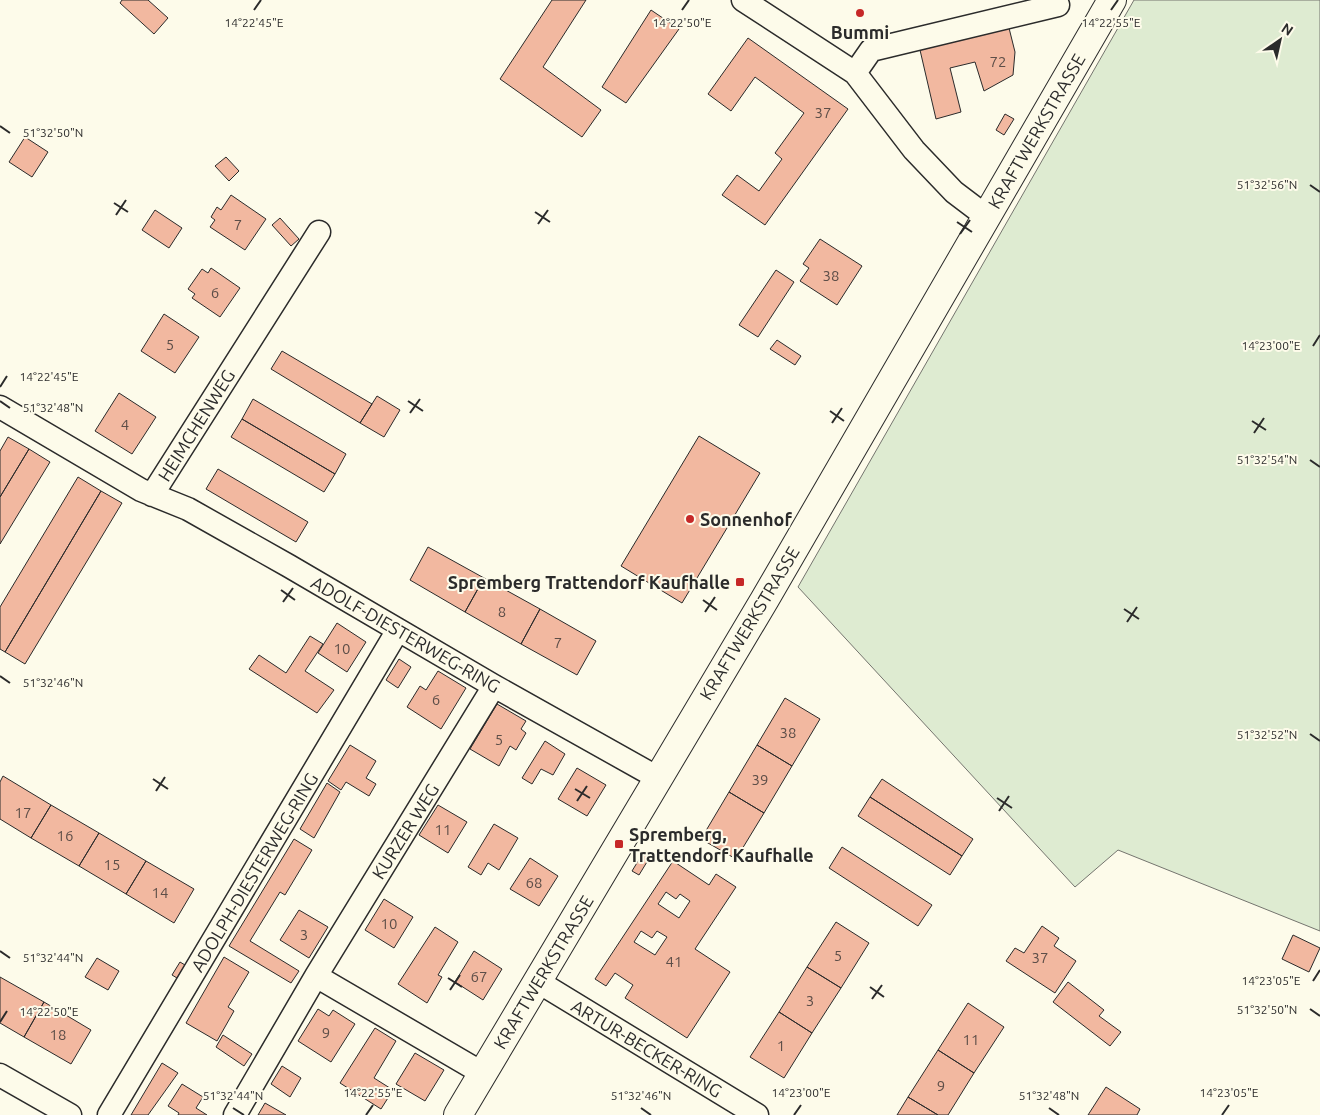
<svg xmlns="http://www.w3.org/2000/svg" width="1320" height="1115" font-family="Ubuntu,sans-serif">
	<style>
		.green { fill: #deebd1; stroke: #74746e }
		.building { fill: #f2b8a0; stroke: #2b2b2b; fill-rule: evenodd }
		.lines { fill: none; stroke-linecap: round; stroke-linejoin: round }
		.street-casing { stroke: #2b2b2b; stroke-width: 25 }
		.secondary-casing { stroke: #2b2b2b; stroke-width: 30 }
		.street { stroke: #fdfbea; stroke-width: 22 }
		.secondary { stroke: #fdfbea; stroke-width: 28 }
		.ticks { fill: none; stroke: #2b2b2b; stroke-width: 2 }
		.poi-dot { fill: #c62828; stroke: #fdfbea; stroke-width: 2 }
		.labels { text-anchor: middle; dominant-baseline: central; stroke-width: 4; stroke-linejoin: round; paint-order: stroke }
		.number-label { font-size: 15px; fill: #5d4e48 }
		.poi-label { font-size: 18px; font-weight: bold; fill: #2b2b2b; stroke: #fdfbea; text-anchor: start }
		.street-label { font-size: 18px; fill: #2b2b2b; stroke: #fdfbea }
		.ticks-label { font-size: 12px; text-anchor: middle; fill: #2b2b2b; stroke: #fdfbea; stroke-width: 4; stroke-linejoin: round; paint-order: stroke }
	</style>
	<rect width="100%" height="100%" fill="#fdfbea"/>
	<path class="green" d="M1134,0H1320V931L1118,850L1075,887L798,587Z"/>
	<path class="building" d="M122,0H148L168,18L154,34L120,3Z
		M552,0H586L543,67L601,110L582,137L500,79Z
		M651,10L679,29L626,103L602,87Z
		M1009,28L1015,52L1013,75L984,91L975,62L950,68L961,112L936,119L920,50Z
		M748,38L848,109L765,225L722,195L737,175L759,191L782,159L775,153L804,113L755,77L731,111L708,94Z
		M1005,114L1014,119L1004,135L996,130Z
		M25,137L48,152L32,177L9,162Z
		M226,157L239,171L229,181L215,166Z
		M231,195L266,219L245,250L210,227L215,220L211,217L217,207L221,210Z
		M155,210L182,228L169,248L142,230Z
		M280,218L299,239L291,246L272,225Z
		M820,239L862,266L837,305L800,281L809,268L803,264Z
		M211,268L240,288L220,317L192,298L195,294L188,289L202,269L208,273Z
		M776,270L794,282L758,337L739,325Z
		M164,314L199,337L175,373L141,351Z
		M777,340L801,356L795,365L770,349Z
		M282,351L372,404L360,423L271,369Z
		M119,393L156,417L132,454L95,431Z
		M377,396L400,410L384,437L360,423Z
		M253,399L346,454L335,474L242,419Z
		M242,419L335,474L324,492L231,437Z
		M699,436L760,473L682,603L621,566Z
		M8,437L29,449L0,497V451Z
		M29,449L50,462L0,544V497Z
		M218,469L308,522L296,542L206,489Z
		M78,477L101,491L5,652L0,649V607Z
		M101,491L122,503L25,664L5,652Z
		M428,547L484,578L465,612L410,580Z
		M484,578L540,609L521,644L465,612Z
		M540,609L596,641L577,675L521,644Z
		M337,623L366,642L347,672L318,653Z
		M310,636L323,644L305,671L334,690L317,713L249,669L259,655L286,673Z
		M399,659L411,667L398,688L386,680Z
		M438,671L466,688L441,729L407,707L420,686L426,690Z
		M785,698L820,719L792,766L757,745Z
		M497,704L526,721L521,729L526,733L516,750L510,746L499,766L470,749Z
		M545,741L565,754L553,775L541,769L532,784L522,778Z
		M350,745L376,761L366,778L376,784L369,796L346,782L341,790L328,781Z
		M757,745L792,766L764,813L729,792Z
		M577,768L606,785L587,816L558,799Z
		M3,776L51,805L31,838L0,819V782Z
		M882,779L973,839L962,856L870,797Z
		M327,783L340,792L314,838L300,829Z
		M729,792L764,813L736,859L701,839Z
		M870,797L962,856L950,875L858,816Z
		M51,805L99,833L79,866L31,838Z
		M438,805L467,822L448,853L419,835Z
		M494,824L518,838L499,870L488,863L481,875L468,867Z
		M99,833L146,861L126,894L79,866Z
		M294,839L312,850L285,895L280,892L250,941L299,971L291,983L229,946Z
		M842,847L932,905L918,926L829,868Z
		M643,853L650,857L639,875L632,871Z
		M530,858L558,876L539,906L510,889Z
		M146,861L194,889L174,923L126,894Z
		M673,861L709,885L716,874L736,887L695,949L730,972L687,1038L625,998L633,985L615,973L606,986L595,979ZM666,892L676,899L680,894L690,901L679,918L658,904ZM641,931L652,938L657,931L667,937L655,955L634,942Z
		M384,899L413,917L394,948L365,930Z
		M299,910L328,927L309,958L280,940Z
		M836,922L869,943L841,988L807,967Z
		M1042,926L1059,938L1054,946L1076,961L1055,993L1006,961L1015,948L1024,953Z
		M435,927L458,942L438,975L442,977L427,1003L398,984Z
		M1293,935L1320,948L1309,972L1282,959Z
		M474,951L502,969L483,1000L455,982Z
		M224,957L249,972L228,1007L234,1011L217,1041L186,1023Z
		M97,958L119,971L108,990L85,977Z
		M180,962L185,965L177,978L172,975Z
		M807,967L841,988L812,1033L779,1012Z
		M0,977L44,1002L24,1037L0,1023Z
		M1068,982L1104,1010L1099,1016L1121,1032L1110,1046L1053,1002Z
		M44,1002L91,1030L71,1064L24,1037Z
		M968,1003L1004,1027L974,1073L938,1050Z
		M318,1009L329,1016L333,1010L355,1024L331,1062L298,1041Z
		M779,1012L812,1033L784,1078L750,1057Z
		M375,1028L396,1041L374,1078L393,1090L381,1109L340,1083Z
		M223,1035L252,1054L244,1066L216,1047Z
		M938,1050L974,1073L948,1115H938L908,1097Z
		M415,1053L444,1070L425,1101L396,1084Z
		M162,1063L178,1073L148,1115H131Z
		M282,1066L301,1078L290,1097L271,1084Z
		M182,1084L203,1097L196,1108L207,1115H178L179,1113L168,1106Z
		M1106,1087L1140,1109L1137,1115H1088Z
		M908,1097L938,1115H897Z
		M265,1103L286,1115H258Z"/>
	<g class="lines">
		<defs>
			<path id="street" d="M743,0L855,73L914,150L954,192L987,217
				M855,73L871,50L1058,5
				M0,407L141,490L188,509L289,566L494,686L658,778
				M152,495L319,232
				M316,976L482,1073
				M537,981L757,1115
				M0,1075L70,1115
				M109,1115L398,630
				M235,1115L316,976L494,686"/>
			<path id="secondary" d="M458,1115L765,599L1112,0"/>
		</defs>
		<use href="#street" class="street-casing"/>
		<use href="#secondary" class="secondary-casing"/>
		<use href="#street" class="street"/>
		<use href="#secondary" class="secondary"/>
	</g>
	<path class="ticks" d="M254,10L261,0M682,10L689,0M1111,10L1118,0M0,126L10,133M1310,185L1320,192M114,203L128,212M535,212L550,222M116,215L126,200M957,222L972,232M538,224L548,210M960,234L970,220M1313,346L1320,335M0,387L7,376M0,401L10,408M408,401L423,411M830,411L844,421M410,413L420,399M1252,421L1266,430M832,423L842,408M1254,433L1264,418M1310,460L1320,467M281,590L295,600M703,600L717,610M283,602L293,588M1124,609L1139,619M705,612L715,597M1127,622L1137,607M0,676L10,683M1310,734L1320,741M153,779L168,789M575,789L590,798M156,791L165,777M997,798L1012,808M577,801L587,786M999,811L1009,796M0,951L10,958M448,978L462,987M1313,981L1320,970M870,987L884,997M450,990L460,975M872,999L882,985M1310,1009L1320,1016M0,1022L7,1011M233,1108L244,1115M641,1108L651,1115M1049,1108L1059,1115M366,1115L373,1105M794,1115L801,1105M1222,1115L1229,1105"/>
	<g class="poi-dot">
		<circle cx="860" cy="13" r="5"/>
		<circle cx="690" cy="519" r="5"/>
		<rect x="735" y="577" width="10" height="10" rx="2.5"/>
		<rect x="614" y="839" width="10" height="10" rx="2.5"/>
	</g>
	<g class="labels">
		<g class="number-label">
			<text x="998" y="61">72</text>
			<text x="823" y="112">37</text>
			<text x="238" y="224">7</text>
			<text x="831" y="275">38</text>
			<text x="215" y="292">6</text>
			<text x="170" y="344">5</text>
			<text x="125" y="424">4</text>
			<text x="502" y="611">8</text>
			<text x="558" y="642">7</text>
			<text x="342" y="648">10</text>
			<text x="436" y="699">6</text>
			<text x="788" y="732">38</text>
			<text x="499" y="739">5</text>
			<text x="760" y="779">39</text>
			<text x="23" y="812">17</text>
			<text x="443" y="829">11</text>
			<text x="65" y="835">16</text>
			<text x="112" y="864">15</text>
			<text x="534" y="882">68</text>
			<text x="160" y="892">14</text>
			<text x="389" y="923">10</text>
			<text x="304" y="934">3</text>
			<text x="838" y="955">5</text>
			<text x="1040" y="957">37</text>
			<text x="674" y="961">41</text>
			<text x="479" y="976">67</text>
			<text x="810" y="1000">3</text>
			<text x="326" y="1032">9</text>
			<text x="58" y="1034">18</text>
			<text x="971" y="1039">11</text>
			<text x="781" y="1045">1</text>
			<text x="941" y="1085">9</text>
		</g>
		<g class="poi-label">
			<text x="860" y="32" text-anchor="middle">Bummi</text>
			<text x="700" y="519">Sonnenhof</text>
			<text x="730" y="582" text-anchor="end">Spremberg Trattendorf Kaufhalle</text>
			<text x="629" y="834">Spremberg,<tspan x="629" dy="21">Trattendorf Kaufhalle</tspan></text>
		</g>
		<g class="street-label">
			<text transform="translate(1036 131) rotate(-60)">KRAFTWERKSTRASSE</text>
			<text transform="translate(196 425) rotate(-58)">HEIMCHENWEG</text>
			<text transform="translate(749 623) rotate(-59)">KRAFTWERKSTRASSE</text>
			<text transform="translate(406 634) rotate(30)">ADOLF-DIESTERWEG-RING</text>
			<text transform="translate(405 831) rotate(-58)">KURZER WEG</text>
			<text transform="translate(254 872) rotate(-59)">ADOLPH-DIESTERWEG-RING</text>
			<text transform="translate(543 972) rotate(-59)">KRAFTWERKSTRASSE</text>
			<text transform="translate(647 1048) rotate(31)">ARTUR-BECKER-RING</text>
		</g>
	</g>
	<g class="ticks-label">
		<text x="682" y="27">14°22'50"E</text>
		<text x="1111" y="27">14°22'55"E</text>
		<text x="254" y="27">14°22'45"E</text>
		<text x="53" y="137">51°32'50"N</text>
		<text x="1267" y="189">51°32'56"N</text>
		<text x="1271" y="350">14°23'00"E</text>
		<text x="49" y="381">14°22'45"E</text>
		<text x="53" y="412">51°32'48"N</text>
		<text x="1267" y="464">51°32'54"N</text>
		<text x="53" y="687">51°32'46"N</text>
		<text x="1267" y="739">51°32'52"N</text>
		<text x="53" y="962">51°32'44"N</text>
		<text x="1271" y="985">14°23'05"E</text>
		<text x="1267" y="1014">51°32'50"N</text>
		<text x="49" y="1016">14°22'50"E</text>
		<text x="373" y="1097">14°22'55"E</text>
		<text x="801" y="1097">14°23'00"E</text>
		<text x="1229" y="1097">14°23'05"E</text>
		<text x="233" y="1100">51°32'44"N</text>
		<text x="641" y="1100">51°32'46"N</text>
		<text x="1049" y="1100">51°32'48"N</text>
	</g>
	<g transform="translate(1280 40) rotate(34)" stroke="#fdfbea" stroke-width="4" paint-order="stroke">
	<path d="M0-4L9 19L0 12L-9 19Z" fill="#2b2b2b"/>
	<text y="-8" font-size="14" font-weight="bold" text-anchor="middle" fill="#2b2b2b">N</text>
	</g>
</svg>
